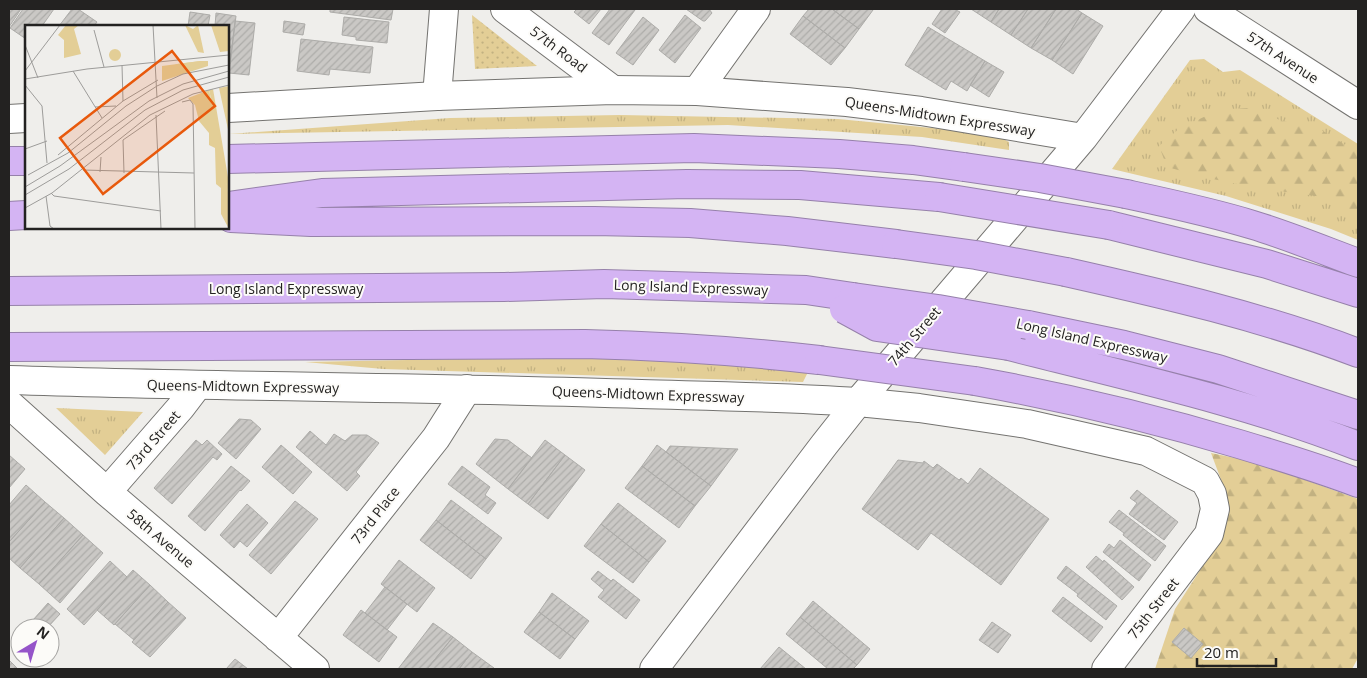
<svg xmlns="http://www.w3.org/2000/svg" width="1367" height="678" font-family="'Open Sans',sans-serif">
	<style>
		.grass { fill: url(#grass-tufts) }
		.forest { fill: url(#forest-firs) }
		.park { fill: url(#park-dots) }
		.building { fill: url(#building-hatch); stroke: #adaca9 }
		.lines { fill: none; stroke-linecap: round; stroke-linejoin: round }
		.street-casing { stroke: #747370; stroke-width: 30 }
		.secondary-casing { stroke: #747370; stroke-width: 30 }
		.highway-casing { stroke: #9681aa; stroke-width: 30 }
		.street { stroke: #fff; stroke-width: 28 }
		.secondary { stroke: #fff; stroke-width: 28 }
		.highway { stroke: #d4b4f3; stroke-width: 28 }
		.highway-bridge-casing { stroke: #9681aa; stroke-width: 30; stroke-linecap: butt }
		.highway-bridge { stroke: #d4b4f3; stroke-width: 28 }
		.labels { text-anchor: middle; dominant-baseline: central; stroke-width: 4; stroke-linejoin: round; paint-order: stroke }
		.street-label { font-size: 14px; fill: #232221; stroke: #fcfbf8 }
		.inset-road { fill: none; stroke: #9d9c9a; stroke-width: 1 }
		.view { fill: #e8590c; fill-opacity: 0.15; stroke: #e8590c; stroke-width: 2.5 }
		.inset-edge { fill: none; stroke: #232221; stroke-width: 2.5 }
	</style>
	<defs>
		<pattern id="grass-tufts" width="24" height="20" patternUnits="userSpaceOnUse" patternTransform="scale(1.25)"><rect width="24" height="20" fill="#e3ce96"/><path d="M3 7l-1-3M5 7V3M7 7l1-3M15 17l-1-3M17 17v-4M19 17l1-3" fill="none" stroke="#c2b181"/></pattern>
		<pattern id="forest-firs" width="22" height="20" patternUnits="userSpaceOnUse" patternTransform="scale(1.25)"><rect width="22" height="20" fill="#e3ce96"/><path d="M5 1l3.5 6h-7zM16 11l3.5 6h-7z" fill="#c2b181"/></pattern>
		<pattern id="park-dots" width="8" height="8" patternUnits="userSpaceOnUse" patternTransform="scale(1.25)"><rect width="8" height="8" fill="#e3ce96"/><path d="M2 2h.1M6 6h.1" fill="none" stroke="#c2b181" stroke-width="1.8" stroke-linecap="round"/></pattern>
		<pattern id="building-hatch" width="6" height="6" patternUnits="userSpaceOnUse" patternTransform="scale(1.25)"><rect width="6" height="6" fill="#cac8c5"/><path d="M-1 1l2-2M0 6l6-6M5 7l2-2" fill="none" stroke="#adaca9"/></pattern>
	</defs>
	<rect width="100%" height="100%" fill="#efeeeb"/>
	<path class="grass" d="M1204,59L1223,72L1240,70L1358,144V240L1331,229L1226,196L1112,169L1190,60Z
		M620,115L838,119L994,134L1009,142V150L922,137L728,125L229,134L450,118Z
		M604,356L809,370L803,382L383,369L305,362Z
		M56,408L143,412L105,455Z"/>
	<path class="forest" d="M1247,108L1283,121L1320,129L1358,153V214L1330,198L1257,188L1208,178L1167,167L1159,146L1180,128L1219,110Z
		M1211,453L1259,463L1358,499V658L1352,669H1155L1175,609L1215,547L1223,485Z"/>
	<path class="park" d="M472,15L537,66L475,69Z"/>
	<path class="building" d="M9,9H21L9,27Z
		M23,9H54L42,26H26V39L10,28Z
		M72,9H78L97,22L94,26H59Z
		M330,9H393L391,20L330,12Z
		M577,9H601L589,24L574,12Z
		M610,9H632L635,10L609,45L592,33Z
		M686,9H709L712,13L705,21H703Z
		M809,9H832L859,29L845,48L803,16Z
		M832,9H871L873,10L859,29Z
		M942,9H954L960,12L945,33L932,24Z
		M971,9H999L991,22Z
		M999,9H1028L1011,35L991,22Z
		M1028,9H1056L1031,48L1011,35Z
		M1056,9H1076L1082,13L1052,60L1031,48Z
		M190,12L210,15L208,26H188Z
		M216,13L236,16L230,64H228V26H215Z
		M1082,13L1103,26L1073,74L1052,60Z
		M685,15L701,28L675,63L659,50Z
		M803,16L845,48L831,65L790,34Z
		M344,17L389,22L387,43L356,40V37L342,35Z
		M643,17L659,30L633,65L616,53Z
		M235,21L255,23L249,75L229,73Z
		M284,21L305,24L303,35L283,32Z
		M928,27L985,61L967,91L951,81L946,90L905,65Z
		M301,39L373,47L370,73L330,69L329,75L297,71Z
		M985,61L1004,72L989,97L970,85Z
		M239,419L251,420L261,429L236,459L218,443Z
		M310,431L326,445L334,434L345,441L352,435H367L379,443L356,472L360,476L347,491L296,447Z
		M495,439L508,440L532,458L508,489L476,464Z
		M196,440L202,445L207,440L222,454L217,460L213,457L172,504L154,488Z
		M545,440L565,455L528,504L508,489Z
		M281,445L312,472L293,494L262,467Z
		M657,445L711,486L695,506L642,466Z
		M670,446L738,449L711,486L666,452Z
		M9,455L25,469L9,488Z
		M565,455L585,470L548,519L528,504Z
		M898,460L923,463L924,461L933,468L937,464L959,480L961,478L968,484L980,468L1049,519L1001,585L931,533L918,550L862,509Z
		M231,466L250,481L241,491L240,490L205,531L188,516Z
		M462,466L490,487L485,495L496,503L488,514L448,484Z
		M642,466L695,506L679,528L625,488Z
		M26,485L45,502L9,542V505Z
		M1137,490L1178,522L1164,540L1129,514L1137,503L1130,498Z
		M451,500L502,538L486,559L436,520Z
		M295,501L318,519L271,574L249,555Z
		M45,502L64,518L20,568L9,558V542Z
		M618,503L666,541L649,562L601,524Z
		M247,504L268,523L247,547L240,541L234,548L220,535Z
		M1119,510L1166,546L1155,561L1123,535L1124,533L1109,522Z
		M64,518L83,535L39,584L20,568Z
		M436,520L486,559L471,579L420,540Z
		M601,524L649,562L633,583L584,546Z
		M83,535L103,553L60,603L39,584Z
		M1120,540L1151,565L1139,581L1103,552L1109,544L1114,548Z
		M1096,556L1103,562L1104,560L1134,587L1122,600L1086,567Z
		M399,560L435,588L417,612L381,584Z
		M110,561L127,577L84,625L67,609Z
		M1066,566L1117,606L1106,620L1077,596L1078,594L1057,578Z
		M133,570L150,585L114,625L97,610Z
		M598,571L611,581L613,579L640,600L626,619L598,597L604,590L591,579Z
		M150,585L168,602L134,640L115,624Z
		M385,587L407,604L387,630L365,613Z
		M552,593L589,621L575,639L539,612Z
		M1063,597L1103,627L1091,642L1052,611Z
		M813,601L870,649L857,665L800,617Z
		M168,602L186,618L150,657L132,642Z
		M48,603L60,614L47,628H42L33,620Z
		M361,610L397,637L379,662L343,635Z
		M539,612L575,639L560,659L524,632Z
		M800,617L857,665L853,669H828L786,634Z
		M992,622L1011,635L998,653L979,640Z
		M433,623L453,637L427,669H398Z
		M1184,628L1203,644L1191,658L1172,642Z
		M453,637L472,652L459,669H427Z
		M779,647L806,669H760Z
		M472,652L494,668L493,669H459Z
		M235,659L248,669H226Z
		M9,660L18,669H9Z"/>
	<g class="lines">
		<defs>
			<path id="street" d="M505,9L613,90
				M697,91L756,9
				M437,96L444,9
				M9,404L107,492L315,669
				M107,492L181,407L197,386
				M278,638L436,438L467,389
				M654,669L824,445L858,402L919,408L1027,424L1146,451L1205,481L1212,494L1215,509L1209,534L1106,669"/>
			<path id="secondary" d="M1208,9L1358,105
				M228,108L437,96L613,90L697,91L847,102L921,111L1083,138
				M9,119L26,118
				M9,380C219,387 430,387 641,394C713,396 786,397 858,402L1083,138L1181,9"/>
			<path id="highway" d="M228,159L694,148L839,154L913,160L964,167
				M9,161H26
				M1126,194C1168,203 1211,212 1253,225C1289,236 1323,250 1358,263
				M228,206L322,193L687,184L800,185L939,197
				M9,216L26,215
				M231,218L311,222L594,221L690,223L787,231L896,244
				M1109,225L1267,264L1358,293
				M1066,272C1164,294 1264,317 1358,353
				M9,291L504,287L604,284L806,290L853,297
				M1028,325L1124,345L1218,369L1358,415
				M1009,346C1126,376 1246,402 1358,446
				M9,347L585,344C664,346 741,351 819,360
				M975,381C1064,397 1152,418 1239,444C1279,456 1319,468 1358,483"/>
		</defs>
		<use href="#street" class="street-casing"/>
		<use href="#secondary" class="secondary-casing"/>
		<use href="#highway" class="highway-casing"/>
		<use href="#street" class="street"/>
		<use href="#secondary" class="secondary"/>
		<use href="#highway" class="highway"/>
		<defs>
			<path id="highway-bridge" d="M964,167L1040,178L1126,194
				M939,197L1109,225
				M896,244L976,255L1066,272
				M853,297L938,309L1028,325
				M844,309L877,327L1009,346
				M819,360L975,381"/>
		</defs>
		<use href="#highway-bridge" class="highway-bridge-casing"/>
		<use href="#highway-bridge" class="highway-bridge"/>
	</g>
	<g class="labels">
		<g class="street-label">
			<text transform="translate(559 49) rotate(37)">57th Road</text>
			<text transform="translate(1283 57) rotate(33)">57th Avenue</text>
			<text transform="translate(940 116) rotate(9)">Queens-Midtown Expressway</text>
			<text transform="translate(691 287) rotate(2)">Long Island Expressway</text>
			<text x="286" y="288">Long Island Expressway</text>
			<text transform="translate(914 336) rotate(-50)">74th Street</text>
			<text transform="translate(1092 340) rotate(13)">Long Island Expressway</text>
			<text transform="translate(243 386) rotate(1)">Queens-Midtown Expressway</text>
			<text transform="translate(648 394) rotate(2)">Queens-Midtown Expressway</text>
			<text transform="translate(153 440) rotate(-49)">73rd Street</text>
			<text transform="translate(375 515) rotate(-52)">73rd Place</text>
			<text transform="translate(161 538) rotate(40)">58th Avenue</text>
			<text transform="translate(1153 608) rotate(-52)">75th Street</text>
		</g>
	</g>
	<g transform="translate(25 25)">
		<rect width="204" height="204" fill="#efeeeb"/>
		<path d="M84 30a6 6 0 1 1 12 0a6 6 0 1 1-12 0ZM175,36H183V41L137,56V41ZM188,64L204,158V174L185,69L184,65Z" fill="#e3ce96"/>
		<path d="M160,0L168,4L173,0L179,28L173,27ZM176,36L181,40L139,51L142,44L152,39ZM204,61V109L194,63ZM184,65L196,120L204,174V204L196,189V163L191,159L190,123L184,120V108L174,96L170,80L163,73Z" fill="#e3ce96"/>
		<path d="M41,0H54L49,4L56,29L39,33V15L33,10ZM186,0H204V26L195,27Z" fill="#e3ce96"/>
		<path class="inset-road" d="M128,0L132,73M69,5L79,42M0,20L13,53M97,40L98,76M0,46L35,0M48,46L77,93M0,54L62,44L204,30M0,60L17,81L22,138M157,77L165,75L168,79L170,204M70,82L91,81M131,90L136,204M98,115L140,86M98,115L99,148M0,124L22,116M33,130L98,76L133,55M58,145L169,148M75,147L76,132M3,150L43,128L101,81L132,61L158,49L204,40M0,162L35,141L124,76L158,59L204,46M26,168L29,171L136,186M27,168L125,90L168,69L204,60M0,170L44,144L120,85L158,65L204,52M21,171L25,201L29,204M0,183L27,168"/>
		<path class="view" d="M147,26L190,81L78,169L35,113Z"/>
		<rect width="204" height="204" class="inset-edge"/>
	</g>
	<rect width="1367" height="678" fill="none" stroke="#232221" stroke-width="20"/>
	<g transform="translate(35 643) rotate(38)"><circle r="24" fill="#fcfbf8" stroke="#a5a4a2"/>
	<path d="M0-4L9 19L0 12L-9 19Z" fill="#9554c9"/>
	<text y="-8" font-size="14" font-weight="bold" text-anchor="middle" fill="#232221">N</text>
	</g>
	<path d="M1197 658v8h79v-8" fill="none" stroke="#232221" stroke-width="2.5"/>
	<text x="1204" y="658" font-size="15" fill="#232221" stroke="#fcfbf8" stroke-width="4" paint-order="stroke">20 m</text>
</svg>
